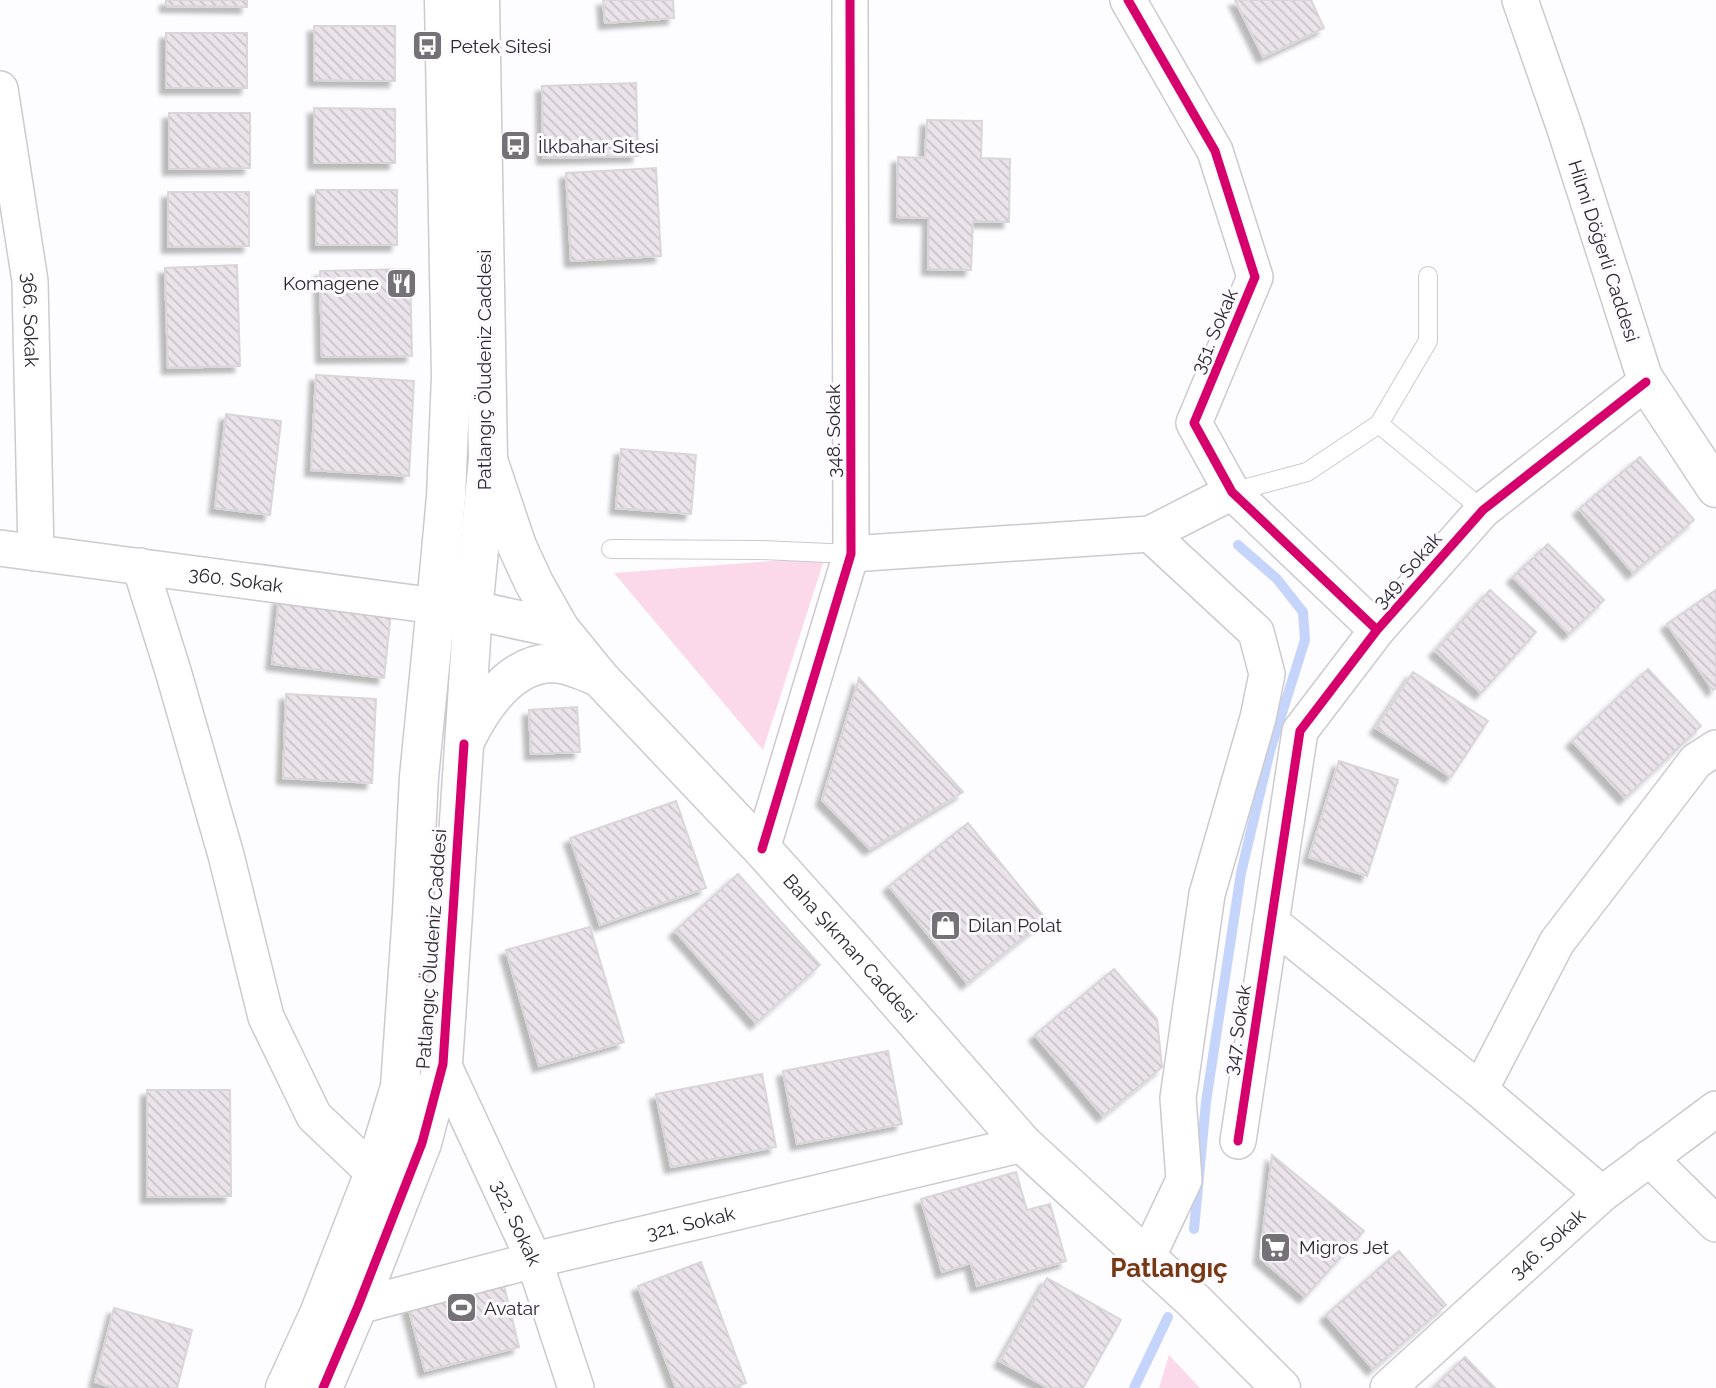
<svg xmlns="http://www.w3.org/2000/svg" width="1716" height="1388" font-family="Raleway,sans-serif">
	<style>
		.green { fill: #fbd9eb }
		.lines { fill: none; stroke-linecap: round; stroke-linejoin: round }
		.stream { stroke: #c5d4fa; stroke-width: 10 }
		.building { fill: url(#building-back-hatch); stroke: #d9d6d9; stroke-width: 2; filter: url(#shadow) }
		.lane-casing { stroke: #cccace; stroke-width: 20 }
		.street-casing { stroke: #cccace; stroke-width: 38 }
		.secondary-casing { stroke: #cccace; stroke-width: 41 }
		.primary-casing { stroke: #cccace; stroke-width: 41 }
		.lane { stroke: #fff; stroke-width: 18 }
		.street { stroke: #fff; stroke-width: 35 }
		.secondary { stroke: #fff; stroke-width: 38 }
		.primary { stroke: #fff; stroke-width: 38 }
		.cycleway-casing { stroke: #fdfbff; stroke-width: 13 }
		.cycleway { stroke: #d6006c; stroke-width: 9 }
		.labels { text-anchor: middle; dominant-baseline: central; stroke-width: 6; stroke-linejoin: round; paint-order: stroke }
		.poi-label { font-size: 19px; fill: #2b282f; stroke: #fdfbff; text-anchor: start }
		.street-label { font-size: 19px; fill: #2b282f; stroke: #fdfbff }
		.district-label { font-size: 26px; font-weight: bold; fill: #773814; stroke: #fdfbff }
	</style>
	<defs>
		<pattern id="building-back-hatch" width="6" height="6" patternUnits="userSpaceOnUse" patternTransform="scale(1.75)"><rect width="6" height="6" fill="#eae3ea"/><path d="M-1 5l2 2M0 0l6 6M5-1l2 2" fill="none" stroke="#c9c3c9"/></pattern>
		<filter id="shadow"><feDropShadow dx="-6" dy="6" stdDeviation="2" flood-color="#0004"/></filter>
	</defs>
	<rect width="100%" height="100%" fill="#fdfcfe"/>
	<path class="green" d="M825,557L763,750L614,573Z
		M1169,1355L1200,1388H1159Z"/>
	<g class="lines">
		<path class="stream" d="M1194,1229L1206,1102L1241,873L1270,751L1305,640L1303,612L1277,579L1238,545
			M1134,1388L1168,1317"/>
	</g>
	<path class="building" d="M166,0H247V7L166,6Z
		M603,0H673L674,18L605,23Z
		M1235,0H1311L1324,28L1263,57Z
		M314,26H395V81L314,80Z
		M166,33H247V88H166Z
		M636,83L638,156L543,158L542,86Z
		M314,108L395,109V163H314Z
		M169,113H250V168L169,169Z
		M927,120L982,121L981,158L1010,159L1009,222L973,221L971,270L928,269L929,218L897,217L898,157L925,158Z
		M656,168L661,256L571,261L566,173Z
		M316,190H397V245H316Z
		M168,192H249V246L168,247Z
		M237,265L240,366L168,368L165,268Z
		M410,269L412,356L322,357L320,271Z
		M316,375L414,381L409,476L311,470Z
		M226,414L281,421L270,515L215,508Z
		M621,449L696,455L691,514L616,508Z
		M1640,457L1694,520L1633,573L1579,509Z
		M1548,544L1604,600L1569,634L1513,577Z
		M1490,590L1536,632L1481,693L1435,651Z
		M1716,590V688L1713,690L1667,624Z
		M279,598L391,612L384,678L272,664Z
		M1648,669L1701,726L1625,798L1572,741Z
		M1413,672L1488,721L1451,777L1376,728Z
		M859,678L963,792L870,849L822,800Z
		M286,694L376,699L372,783L283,778Z
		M577,707L580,752L531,754L529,710Z
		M1339,761L1398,780L1367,876L1309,857Z
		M676,801L706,888L600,925L570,838Z
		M968,823L1046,919L967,983L889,886Z
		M738,874L820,965L756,1023L675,931Z
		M590,927L624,1042L539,1066L506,950Z
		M1114,969L1157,1019L1162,1067L1103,1116L1035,1035Z
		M888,1051L902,1124L797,1144L783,1071Z
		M762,1074L776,1147L671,1167L656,1094Z
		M147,1090H230L231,1196L147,1197Z
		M1272,1155L1364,1231L1305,1297L1260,1258Z
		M1016,1172L1027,1210L1050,1204L1066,1261L977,1286L971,1263L942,1272L921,1199Z
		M1399,1251L1446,1305L1373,1369L1326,1315Z
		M701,1262L746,1383L732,1388H676L638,1286Z
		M1047,1278L1121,1320L1083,1388H1048L1000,1361Z
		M503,1281L519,1347L425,1371L408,1306Z
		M114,1308L192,1330L177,1388H115L95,1382Z
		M1465,1357L1495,1388H1433Z"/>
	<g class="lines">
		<defs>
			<path id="lane" d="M1379,424L1428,341V276
				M1232,492L1307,472L1379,424L1483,510
				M611,549L760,550L851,554"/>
			<g id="street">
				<path d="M1128,0L1215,151L1255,277L1194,423L1232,492L1377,630"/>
				<path id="s1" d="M0,89L30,281L36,553"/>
				<path id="s2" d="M0,548L436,606"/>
				<path d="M851,554L1150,534L1232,492"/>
				<path d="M140,566L173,671L226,855L266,1017L314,1116L374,1173"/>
				<path d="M762,849L851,554L850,0"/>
				<path d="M1272,923L1480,1090L1602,1194"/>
				<path id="s3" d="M443,1064L534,1260L576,1388"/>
				<path d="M1480,1090L1557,942L1696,761L1716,748"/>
				<path d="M1238,1141L1300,731L1377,630L1483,510L1646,382L1564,126L1520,0"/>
				<path d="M1649,1158L1716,1224"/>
				<path d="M1147,1258L1184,1180L1178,1098L1207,894L1258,718L1267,674L1256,632L1150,534"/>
				<path id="s4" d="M358,1306L534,1260L1023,1144"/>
				<path id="s5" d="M1388,1388L1602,1194L1716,1109"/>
			</g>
			<path id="secondary" d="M1646,382L1716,488
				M466,739C483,705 510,664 552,663C568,663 585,672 599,677
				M285,1388L319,1314L374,1173L400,1087L412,913L419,777L436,606
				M323,1388L358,1306L422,1143L443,1064L473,610L488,460"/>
			<g id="primary">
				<path d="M444,0L451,377L446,497L436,606L473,610L560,629"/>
				<path id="s6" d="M480,0L488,460L517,546L534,583L560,629L599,677L762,849L852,949L1023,1144L1194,1301L1281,1388"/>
			</g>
		</defs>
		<use href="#lane" class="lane-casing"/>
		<use href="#street" class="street-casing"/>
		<use href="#secondary" class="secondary-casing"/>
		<use href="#primary" class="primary-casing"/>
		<use href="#lane" class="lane"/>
		<use href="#street" class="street"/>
		<use href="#secondary" class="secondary"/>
		<use href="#primary" class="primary"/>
		<defs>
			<path id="cycleway" d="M1128,0L1215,151L1255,277L1194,423L1232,492L1377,630
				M762,849L851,554L850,0
				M1238,1141L1300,731L1377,630L1483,510L1646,382
				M323,1388L358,1306L422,1143L443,1064L464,744"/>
		</defs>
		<use href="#cycleway" class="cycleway-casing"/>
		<use href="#cycleway" class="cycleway"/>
	</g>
	<defs>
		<symbol id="bus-square" viewBox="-11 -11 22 22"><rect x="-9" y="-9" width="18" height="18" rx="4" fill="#747277" stroke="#fdfbff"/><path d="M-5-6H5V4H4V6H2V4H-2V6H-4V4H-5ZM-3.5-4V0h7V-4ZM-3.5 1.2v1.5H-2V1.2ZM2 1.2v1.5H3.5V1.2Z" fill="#fff"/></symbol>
		<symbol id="restaurant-square" viewBox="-11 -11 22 22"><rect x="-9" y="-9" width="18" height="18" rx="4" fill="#747277" stroke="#fdfbff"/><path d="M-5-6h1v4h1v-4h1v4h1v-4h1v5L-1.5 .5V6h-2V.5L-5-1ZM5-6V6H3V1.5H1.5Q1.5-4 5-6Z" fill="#fff"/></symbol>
		<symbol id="shop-square" viewBox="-11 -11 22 22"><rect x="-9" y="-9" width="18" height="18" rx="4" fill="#747277" stroke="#fdfbff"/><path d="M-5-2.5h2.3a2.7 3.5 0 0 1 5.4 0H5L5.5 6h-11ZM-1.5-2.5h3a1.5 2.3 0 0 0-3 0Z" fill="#fff"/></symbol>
		<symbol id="supermarket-square" viewBox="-11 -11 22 22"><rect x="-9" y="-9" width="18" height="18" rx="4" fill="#747277" stroke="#fdfbff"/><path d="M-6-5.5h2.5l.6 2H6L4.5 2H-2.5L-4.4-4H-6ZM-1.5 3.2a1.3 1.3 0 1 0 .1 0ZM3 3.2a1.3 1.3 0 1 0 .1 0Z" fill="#fff"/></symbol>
		<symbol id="stadium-square" viewBox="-11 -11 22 22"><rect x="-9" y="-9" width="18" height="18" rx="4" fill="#747277" stroke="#fdfbff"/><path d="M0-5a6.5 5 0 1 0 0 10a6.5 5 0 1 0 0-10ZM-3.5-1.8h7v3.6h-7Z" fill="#fff"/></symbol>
	</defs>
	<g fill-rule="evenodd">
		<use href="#bus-square" x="410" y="28" width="35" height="35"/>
		<use href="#bus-square" x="498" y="128" width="35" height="35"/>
		<use href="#restaurant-square" x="384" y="266" width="35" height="35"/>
		<use href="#shop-square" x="928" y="908" width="35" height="35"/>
		<use href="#supermarket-square" x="1258" y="1230" width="35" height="35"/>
		<use href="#stadium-square" x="444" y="1290" width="35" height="35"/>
	</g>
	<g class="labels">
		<g class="poi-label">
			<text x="450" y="46">Petek Sitesi</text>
			<text x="538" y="146">İlkbahar Sitesi</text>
			<text x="379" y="283" text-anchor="end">Komagene</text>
			<text x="968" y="925">Dilan Polat</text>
			<text x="1299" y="1247">Migros Jet</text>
			<text x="484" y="1308">Avatar</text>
		</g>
		<g class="street-label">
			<text transform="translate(1604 251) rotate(72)">Hilmi Döğerli Caddesi</text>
			<text stroke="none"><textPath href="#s1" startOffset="233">366. Sokak</textPath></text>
			<text transform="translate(1214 331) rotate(-67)">351. Sokak</text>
			<text transform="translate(484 370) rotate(-90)">Patlangıç Öludeniz Caddesi</text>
			<text transform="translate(833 431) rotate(-90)">348. Sokak</text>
			<text transform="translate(1407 570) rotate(-49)">349. Sokak</text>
			<text stroke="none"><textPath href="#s2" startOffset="238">360. Sokak</textPath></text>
			<text stroke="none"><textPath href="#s6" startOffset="1076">Baha Şıkman Caddesi</textPath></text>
			<text transform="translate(431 949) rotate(-86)">Patlangıç Öludeniz Caddesi</text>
			<text transform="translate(1237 1030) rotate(-81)">347. Sokak</text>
			<text stroke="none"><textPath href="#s3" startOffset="175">322. Sokak</textPath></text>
			<text stroke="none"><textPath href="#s4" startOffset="343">321. Sokak</textPath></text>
			<text stroke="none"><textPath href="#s5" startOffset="215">346. Sokak</textPath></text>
		</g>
		<g class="district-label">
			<text x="1169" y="1268">Patlangıç</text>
		</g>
	</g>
</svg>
